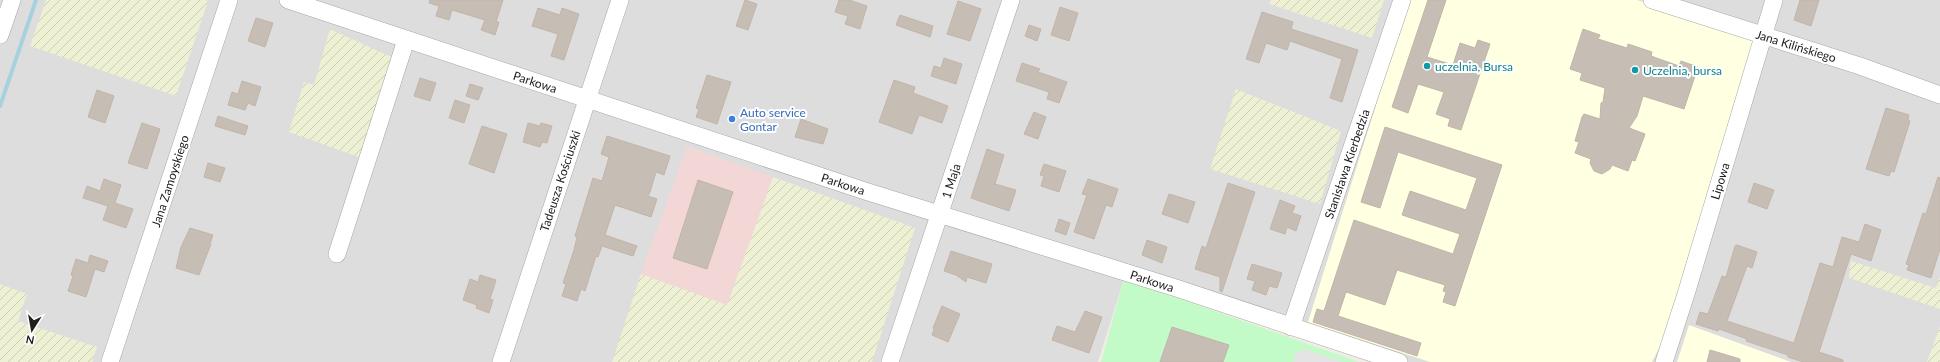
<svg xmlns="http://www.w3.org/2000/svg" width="1940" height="362" font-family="Lato,sans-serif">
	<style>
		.residential { fill: #dedddd }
		.commercial { fill: #f2d7d6 }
		.education { fill: #ffffe1 }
		.farmland { fill: url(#farmland-furrows) }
		.park { fill: #c3fbc8 }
		.parking { fill: #e4e4e4 }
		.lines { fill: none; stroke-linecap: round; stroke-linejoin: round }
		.stream { stroke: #a6d2df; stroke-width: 4 }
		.building { fill: #c6bdb5; stroke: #c3b4a8 }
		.minor-casing { stroke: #a7a7a7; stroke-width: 18 }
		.minor { stroke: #fff; stroke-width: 17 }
		.culture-dot { fill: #0f9aa8; stroke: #fff; stroke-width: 1.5 }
		.shop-dot { fill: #3f7fe0; stroke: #fff; stroke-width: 1.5 }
		.labels { text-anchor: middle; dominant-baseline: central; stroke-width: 4; stroke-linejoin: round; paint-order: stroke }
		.street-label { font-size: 12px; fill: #202020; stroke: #fff }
		.culture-label { font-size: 12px; fill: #0d838f; stroke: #fff; text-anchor: start }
		.shop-label { font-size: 12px; fill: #366cbe; stroke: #fff; text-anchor: start }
	</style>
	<defs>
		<pattern id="farmland-furrows" width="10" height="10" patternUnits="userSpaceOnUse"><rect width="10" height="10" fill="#edf0d2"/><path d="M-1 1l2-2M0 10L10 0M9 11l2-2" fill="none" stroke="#cbceb4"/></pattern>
	</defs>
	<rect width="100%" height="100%" fill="#f1ede6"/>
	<path class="residential" d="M0,0H1940V362H1376L1124,279L1098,362H0Z"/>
	<path class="commercial" d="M687,146L773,177L727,305L641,274Z"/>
	<path class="education" d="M1409,0H1637L1759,39L1671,325L1652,362H1430L1308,322Z
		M1689,325L1791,362H1677Z"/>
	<path class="farmland" d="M46,0H205L208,1L176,96L30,46Z
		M1271,0H1384L1372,38L1269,4Z
		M330,29L400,61L367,160L289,132L304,82L314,85Z
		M1236,89L1341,131L1320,204L1210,169Z
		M773,177L915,228L872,362H612L641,274L727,305Z
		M1851,261L1936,288L1940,277V309L1849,278Z
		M0,284L27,294L18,321L97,347L92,362H0Z
		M1940,326V362H1927Z"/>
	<path class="park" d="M1124,279L1359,362H1101Z"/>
	<path class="parking" d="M1304,349L1344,362H1293L1295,354Z"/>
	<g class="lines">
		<path class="stream" d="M0,106L36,0"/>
	</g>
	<path class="building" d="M430,0H503L496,22H499L495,35L481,30L485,20L452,10L449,20L436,16L439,6L429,3Z
		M745,0L757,4L748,30L736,26Z
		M839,0H849L867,6L860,29L845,24L848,16L835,12Z
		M1428,0H1446L1427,57L1453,65L1460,43L1475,48L1478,40L1490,44L1461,130L1448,126L1450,119L1436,114L1444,92L1418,84L1408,113L1392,107Z
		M1800,0H1819L1811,26L1794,20Z
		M958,1L981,9L970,41L947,34Z
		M1060,7L1078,13L1069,41L1051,35Z
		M538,8L560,15L562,8L579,14L564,60L551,56L558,34L532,26Z
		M1262,12L1293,22L1291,29L1358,50L1342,102L1330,98L1342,59L1290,41L1287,50L1266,43L1259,63L1246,59Z
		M900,15L933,26L930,37L896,25Z
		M256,18L273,23L265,47L248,41Z
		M1029,25L1041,29L1037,41L1025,36Z
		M1583,29L1600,35L1598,39L1627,48L1628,44L1652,52L1651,56L1679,66L1681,61L1698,67L1684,109L1643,96L1637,116L1629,128L1645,134L1644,137L1635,161L1632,160L1628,171L1612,165L1610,169L1602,174L1594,171L1590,163L1591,159L1575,153L1579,142L1575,141L1582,117L1584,114L1600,119L1601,103L1603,102L1605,88L1580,80L1582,73L1570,69Z
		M944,58L962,64L956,84L931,76L934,66L941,68Z
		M1022,63L1040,69L1038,72L1067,82L1059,103L1047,99L1049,92L1016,81Z
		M707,75L731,82L717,124L696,117L699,109L696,108Z
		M420,78L436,83L430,101L414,96Z
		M894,80L915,87L913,93L948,106L942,123L919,115L912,134L879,122Z
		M242,81L261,87L255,106L248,103L245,110L228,105L232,92L238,94Z
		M470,84L483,88L478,100L466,96Z
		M97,90L114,96L105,123L88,117Z
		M455,100L470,105L464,123L449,118Z
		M1886,108L1909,115L1908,120L1910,121L1894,172L1891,171L1889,176L1866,169Z
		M1034,112L1046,117L1038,139L1024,134Z
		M218,116L248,126L245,135L215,126Z
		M801,119L828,129L823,144L795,137Z
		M142,123L160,129L147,169L128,163Z
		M528,123L540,126L541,123L552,126L547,143L542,142L540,147L523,142Z
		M482,126L507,134L494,173L469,164Z
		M1385,127L1502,165L1455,306L1443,302L1446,292L1443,291L1445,285L1397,270L1385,305L1346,292L1338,316L1421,343L1417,356L1313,322L1317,309L1324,311L1354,220L1453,254L1460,234L1402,215L1410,191L1466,210L1477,178L1398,152L1380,208L1361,202Z
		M607,136L670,156L664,175L656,172L650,192L648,196L657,199L651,217L615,205L605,235L637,246L633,256L602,246L598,257L596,256L585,291L581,289L577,301L562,296L566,284L563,283L574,250L577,237L575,236L593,178L602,181L609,157L601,154Z
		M987,149L1004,155L995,184L1016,190L1009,211L971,198Z
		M208,163L225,168L220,182L204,177Z
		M1044,164L1066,171L1059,192L1041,186L1044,176L1040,175Z
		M1938,177L1940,178V249L1931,278L1907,270L1909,265L1906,264L1923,213L1926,214Z
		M104,179L121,185L115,203L133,209L126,228L103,220L108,206L83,198L87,186L100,191Z
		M1088,179L1118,189L1112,207L1106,205L1094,239L1074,232L1087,195L1082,194Z
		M698,180L733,192L707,269L673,258Z
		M1228,183L1255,192L1222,292L1220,291V277L1195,269L1202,246L1206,248Z
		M1754,183L1774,190L1767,209L1748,202Z
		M1169,194L1195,202L1188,223L1162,214Z
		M1280,200L1295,206L1292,213L1301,216L1296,231L1287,227L1285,234L1270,229Z
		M1059,219L1070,223L1066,235L1055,231Z
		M1865,224L1881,230L1871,261L1851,254L1819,352L1843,360V362H1803L1788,357V355L1746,341L1747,339L1719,329L1718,331L1696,324L1700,312L1708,314L1722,276L1726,277L1735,246L1737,245L1757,252L1752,268L1747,266L1727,321L1794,343L1820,263L1833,267L1842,237L1859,242Z
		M190,228L213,235L210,244H211L199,275L176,268L181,247Z
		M1147,240L1167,247L1162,263L1142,255Z
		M951,251L992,264L986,283L967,277L966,282L956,275L944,271Z
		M90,255L108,261L104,272L95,269L86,297L68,291L73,276L71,275L76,259L88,263Z
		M1252,264L1282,273L1277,288L1269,286L1266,295L1252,290L1255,281L1247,279Z
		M480,275L496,280L490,299L493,300L489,313L476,308L477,305L463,300L470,279L478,282Z
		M942,306L960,314L948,342L932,335L934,329L933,328Z
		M1085,311L1102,317L1089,353L1052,340L1057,326L1075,332Z
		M1172,327L1229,345L1223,362H1160Z
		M1710,350L1740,359V362H1707Z"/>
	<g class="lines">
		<defs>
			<path id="minor" d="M288,0L865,191L1176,288L1399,362
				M1652,0L1860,66L1940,95
				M0,35L12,0
				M337,254L406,40
				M1291,327L1402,0
				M110,362L229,0
				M501,362L620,0
				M890,362L1011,0
				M1664,362L1686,294L1774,0"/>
		</defs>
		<use href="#minor" class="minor-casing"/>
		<use href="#minor" class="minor"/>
	</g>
	<g class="culture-dot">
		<circle cx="1427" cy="66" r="4"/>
		<circle cx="1635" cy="70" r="4"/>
	</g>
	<circle class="shop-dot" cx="732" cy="119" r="4"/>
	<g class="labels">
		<g class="street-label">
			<text transform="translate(1796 46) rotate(17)">Jana Kilińskiego</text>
			<text transform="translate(535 82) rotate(18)">Parkowa</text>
			<text transform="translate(1347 164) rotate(-71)">Stanisława Kierbedzia</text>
			<text transform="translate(170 181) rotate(-72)">Jana Zamoyskiego</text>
			<text transform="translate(560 181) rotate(-72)">Tadeusza Kościuszki</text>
			<text transform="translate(951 181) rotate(-72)">1 Maja</text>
			<text transform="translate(1720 181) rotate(-73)">Lipowa</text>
			<text transform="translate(843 184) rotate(18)">Parkowa</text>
			<text transform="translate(1152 281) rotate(18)">Parkowa</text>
		</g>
		<g class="culture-label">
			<text x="1435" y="66">uczelnia, Bursa</text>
			<text x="1643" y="70">Uczelnia, bursa</text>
		</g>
		<g class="shop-label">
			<text x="740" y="112">Auto service<tspan x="740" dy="14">Gontar</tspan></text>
		</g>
	</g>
	<g transform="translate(32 330) rotate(191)" stroke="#ffffff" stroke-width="3" paint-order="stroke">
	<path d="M0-3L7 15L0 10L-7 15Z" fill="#202020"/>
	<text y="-6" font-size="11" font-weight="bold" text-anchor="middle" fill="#202020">N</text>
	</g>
</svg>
